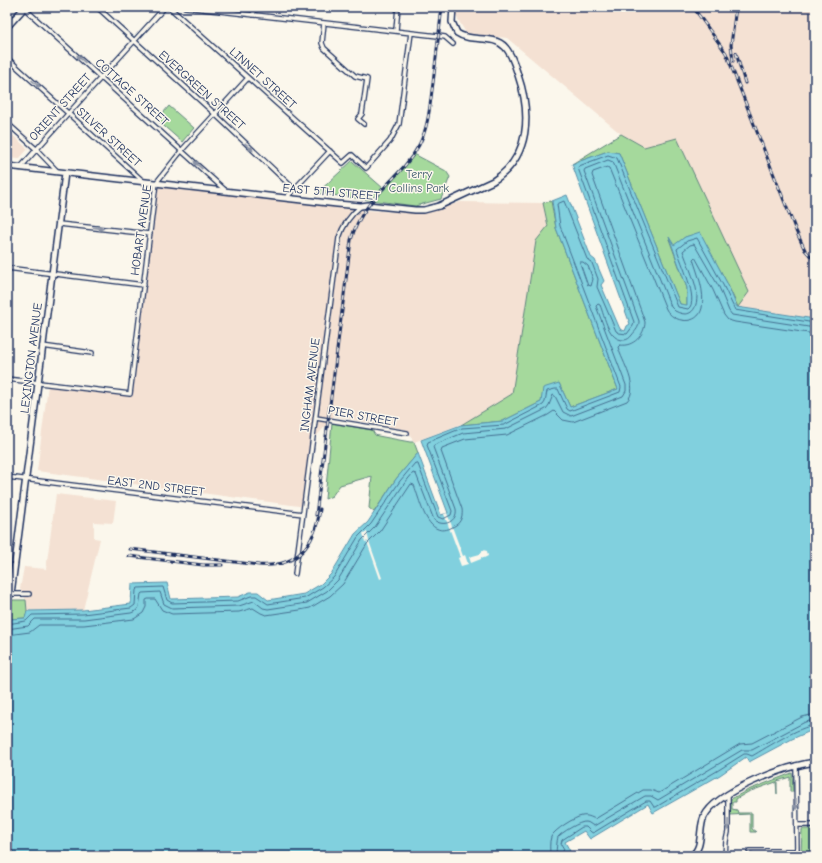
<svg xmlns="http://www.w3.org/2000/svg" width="822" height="863" font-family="'Comic Neue',sans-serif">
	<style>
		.built { fill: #f4e1d3 }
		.green { fill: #a5d99c; stroke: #60847d }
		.water { fill: #81d0de; stroke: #5890ab }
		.pier { fill: #fbf7ec }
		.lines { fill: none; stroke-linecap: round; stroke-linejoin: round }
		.shore { stroke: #446f91; stroke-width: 1 }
		.street-casing { stroke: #1b2f5e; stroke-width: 6 }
		.secondary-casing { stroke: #1b2f5e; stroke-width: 8 }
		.street { stroke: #fbf7ec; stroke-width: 3.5 }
		.secondary { stroke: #fbf7ec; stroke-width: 5 }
		.rail-casing { stroke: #1b2f5e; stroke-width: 3 }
		.rail { stroke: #fbf7ec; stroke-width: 1.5; stroke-dasharray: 4.5; stroke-linecap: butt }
		.oneway { fill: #8b93a5 }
		.labels { text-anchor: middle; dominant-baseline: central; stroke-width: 3; stroke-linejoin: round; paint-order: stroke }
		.street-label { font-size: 12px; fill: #1b2f5e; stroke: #fbf7ec }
		.park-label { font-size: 12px; fill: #3e5a6e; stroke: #fbf7ec }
	</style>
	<rect width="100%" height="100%" fill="#fbf7ec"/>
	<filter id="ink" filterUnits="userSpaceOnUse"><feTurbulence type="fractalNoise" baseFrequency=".025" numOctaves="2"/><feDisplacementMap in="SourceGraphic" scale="8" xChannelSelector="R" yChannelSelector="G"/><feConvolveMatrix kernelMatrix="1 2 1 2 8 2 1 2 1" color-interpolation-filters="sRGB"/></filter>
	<g filter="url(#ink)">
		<path class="built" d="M457,7H815V319L737,307L749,292L644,147L621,134L507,38L466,33L456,16Z
			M7,130L28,149L19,159L7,158Z
			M157,183L294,202L363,210L414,213L436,210L460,202L543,203L548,226L536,241L512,394L464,423L414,442L407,430L334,416L314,439L306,507L37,471L48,385L130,394Z
			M56,494L116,501L113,523L94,522V538L100,539L83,610L27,611L26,600L20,589L24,567L46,569Z"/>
		<path class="green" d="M169,106L194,128L182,142L157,120Z
			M621,134L644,147L677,138L749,292L738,307L727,283L700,233L685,237L674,246L669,239L687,288V306L680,304L619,153L608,151L572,164Z
			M414,154L446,171L450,177L441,199L415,206L317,193L352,161L383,188Z
			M551,201L556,228L618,389L570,407L559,383L541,402L503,421L461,425L512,394L536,241L548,226L543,203Z
			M332,423L372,430L375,435L378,436L410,442H414L418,453L396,479L374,512L369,508L372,476L340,485L332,496L325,499Z
			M7,600H26L27,611L25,618L10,619L7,621Z
			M792,773L793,792H790V777L777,781V794L776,782L748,792L736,799V802H732V809L737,810L738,813H752V829L756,832H750V814L730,815V801L731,799L748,790Z
			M802,829H815V856H801Z"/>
		<path class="water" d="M608,151L619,153L680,304L687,305V288L669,237L674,245L685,237L700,232L727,283L737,307L815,319V729L792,739L749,762L746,757L720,775L653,813L648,804L590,839L584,831L565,842L570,851L562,856H7V621L10,619L25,618L27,611L83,610L131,604L132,584L167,583L171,599L238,597L250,592H258L268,600L304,594L321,584L331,574L355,534L368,522L396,479L418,453L441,515L448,513L421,440L461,425L503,421L541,402L543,388L559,383L570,407L618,389L556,228L552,201L567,195L591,257L595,260L604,281L601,285L620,329L625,331L627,326L630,324L572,164Z"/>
		<path class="pier" d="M447,513L463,556L465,555L468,564L461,566L458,558L460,557L444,514Z
			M367,532L369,541L382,578L380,579L367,542L368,541L365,542L363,533Z
			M483,550L487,551L488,556L484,558L481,557V559L471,563L469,557L480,554Z"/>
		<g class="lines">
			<path class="shore" d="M580,262H583L588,266L593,279L591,286L588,285Z
				M7,624L26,621L32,615L83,614L131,608L135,605L136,590L138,588L163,587L167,600L172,603L238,601L251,596H256L268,604L305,598L323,587L334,577L358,537L371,524L400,481L415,463L418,464L438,517L443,519L451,515L452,511L427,445L428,442L462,428L504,425L543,405L545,402L547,391L555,389H558L567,409L570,411L620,392L621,387L560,226L557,204L564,201L587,259L592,263L598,279L597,287L616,331L619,333L627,334L633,326L634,322L578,168L579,166L608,155L617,158L678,307L688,309C700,301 680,261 677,249L687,241L697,238L723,285L735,310L815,323
				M7,629L28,626L35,619H84L131,613L136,611L139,607L141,594L142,593L160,592L164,604L172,608L239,606L254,601L263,608L268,609L307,603L327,591L338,580L362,540L375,527L404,484L413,473L416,474L434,520C444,528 458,521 456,509L433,447L434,445L463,433L506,429L546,409L549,405L553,395L555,396L563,412L571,416L623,396L626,391V385L596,306L598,304L600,305C605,317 608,340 624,340C627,340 630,338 632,335C636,330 639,328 639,321L584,171L585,169L608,160L613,162L671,307L675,311C696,322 700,300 695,284C692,273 687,262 683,251L690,245L694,244L719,287L729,311L732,315L815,328
				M7,635L30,632L39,625H84L134,619L143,613L146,607V600L148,599H155L162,610L172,614L239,612L253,608L261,613L266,615L300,610L310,608L330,596L343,584L367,544L380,531L411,484L414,485C421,503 428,544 456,525C461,522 463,515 462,509L441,451L442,448L465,439L507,435L548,415L554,411L563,420L573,422L627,401C640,387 622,362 618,347L620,345C633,347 645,335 645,322L592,175L593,172L607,167L609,168L666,309C673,323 698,326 702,308C705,291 698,275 693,259L695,257L713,290L724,315L728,320L735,322L815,334
				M550,856C550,850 549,842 551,837C554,830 575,817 582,816C587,815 591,817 595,819L643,790H651L659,793L740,744L752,743L802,717L815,714
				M556,856C556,853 557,839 558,837C561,833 580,821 586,822C589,822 591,825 594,826L645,796H651L658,800L742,750H752L805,722L815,720
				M561,856L564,849L561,844L562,840L582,827H586L591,832L593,833L646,801H650L654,807H656L717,771L744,754H747L752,756C768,747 798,727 815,725"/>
			<defs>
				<path id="street" d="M97,7L215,114L294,189
					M169,7L343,163L352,155L366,168L390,141L399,124L411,33
					M185,7L438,36L445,37L453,44
					M24,8L226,191
					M253,15L255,7
					M324,23L322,43L324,48L355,76L367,79L362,114L358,119L364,124
					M396,30L398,7
					M7,58L144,182
					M7,123L36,149L58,172
					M20,168L68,114L165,7
					M286,198L330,151
					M59,224L150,234
					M7,268L144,285
					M42,346L92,353
					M7,379L130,394L156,183L182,150L248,78
					M316,418L407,433
					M7,477L303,514
					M295,574L339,238C343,225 350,215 361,206
					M11,594H29
					M796,765L797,856
					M797,825H815
					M749,851H797
					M725,856L726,841L728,832V795"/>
				<path id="secondary" d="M7,27L25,7
					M7,166L337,204L361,206L368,205L415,210H424L439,206L493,181C531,157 531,113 518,75C515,66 512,54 505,47C493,34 471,43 457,33L452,22L453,7
					M7,594H11L65,173
					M691,856C704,848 698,829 704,817C717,790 787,766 815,762"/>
			</defs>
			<use href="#street" class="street-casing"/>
			<use href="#secondary" class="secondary-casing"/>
			<use href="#street" class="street"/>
			<use href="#secondary" class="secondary"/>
			<defs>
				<path id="rail" d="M693,7L726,53L796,231L805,250L815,261
					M736,53L745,83
					M733,61L731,45L736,7
					M316,515L351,240C363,196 400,181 419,145C429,126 430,103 433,83C436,57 439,32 442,7
					M130,549L259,565C298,568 315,544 320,509
					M129,556L203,565H222"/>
			</defs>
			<use href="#rail" class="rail-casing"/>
			<use href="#rail" class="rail"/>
		</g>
		<defs><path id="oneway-solid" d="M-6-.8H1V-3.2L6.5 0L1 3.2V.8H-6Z"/></defs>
		<g class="oneway">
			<use href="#oneway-solid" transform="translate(81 59) rotate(-138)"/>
			<use href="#oneway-solid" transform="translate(36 84) rotate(42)"/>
			<use href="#oneway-solid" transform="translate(249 147) rotate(43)"/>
			<use href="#oneway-solid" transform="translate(198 165) rotate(-137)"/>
			<use href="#oneway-solid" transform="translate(98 228) rotate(7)"/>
			<use href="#oneway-solid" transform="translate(796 804) rotate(89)"/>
			<use href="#oneway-solid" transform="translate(728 825) rotate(91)"/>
		</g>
	</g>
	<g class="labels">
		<g class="street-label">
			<text transform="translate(263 78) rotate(42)">LINNET STREET</text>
			<text transform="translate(202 90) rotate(42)">EVERGREEN STREET</text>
			<text transform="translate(132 92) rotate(42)">COTTAGE STREET</text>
			<text transform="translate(60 107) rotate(-48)">ORIENT STREET</text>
			<text transform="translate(109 137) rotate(42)">SILVER STREET</text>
			<text transform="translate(331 192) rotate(5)">EAST 5TH STREET</text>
			<text transform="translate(141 230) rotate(-82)">HOBART AVENUE</text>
			<text transform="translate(31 358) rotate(-83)">LEXINGTON AVENUE</text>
			<text transform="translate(310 385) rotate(-83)">INGHAM AVENUE</text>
			<text transform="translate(363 416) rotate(10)">PIER STREET</text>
			<text transform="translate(156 486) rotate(7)">EAST 2ND STREET</text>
		</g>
		<g class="park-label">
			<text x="419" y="174">Terry<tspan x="419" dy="14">Collins Park</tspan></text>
		</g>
	</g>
	<rect width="822" height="863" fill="none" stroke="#fbf7ec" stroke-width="24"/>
	<rect x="12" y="12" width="798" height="839" fill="none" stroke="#1b2f5e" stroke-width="1.5" filter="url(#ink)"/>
</svg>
